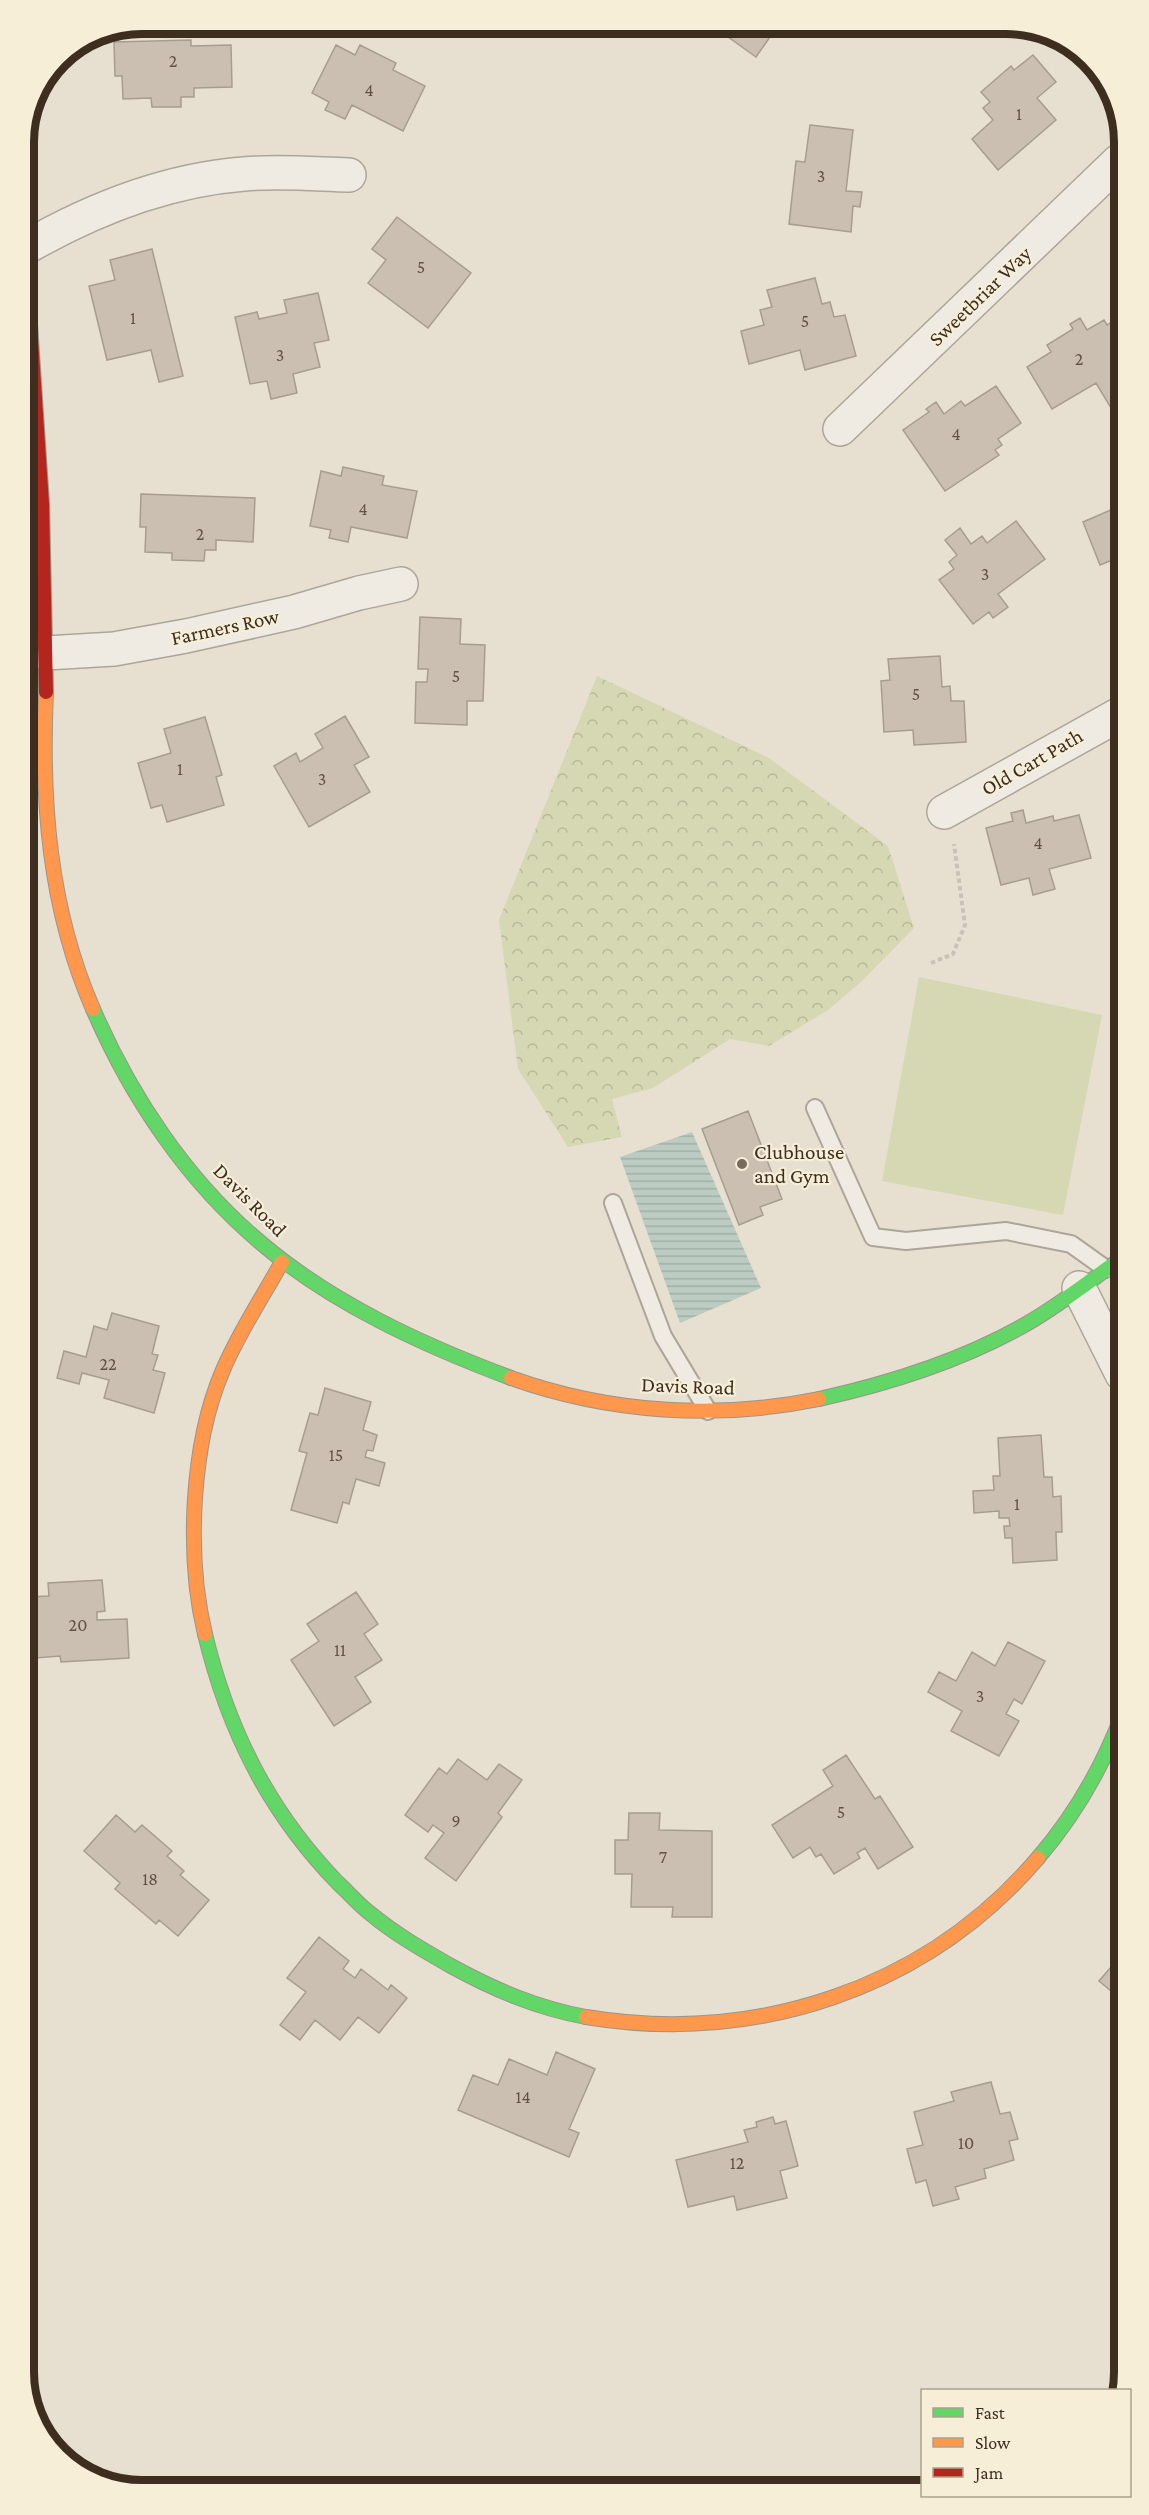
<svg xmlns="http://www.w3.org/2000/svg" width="1149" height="2515" font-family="'Crimson Pro',serif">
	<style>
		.grass { fill: #d6d7b3 }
		.park { fill: url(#park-crowns) }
		.water { fill: url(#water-rules) }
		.building { fill: #cbbfb2; stroke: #a89c90; stroke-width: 1.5 }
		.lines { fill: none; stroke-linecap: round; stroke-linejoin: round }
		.lane-casing { stroke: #ada599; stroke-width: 20 }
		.street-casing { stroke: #ada599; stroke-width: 36 }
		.fast-casing { stroke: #9c958a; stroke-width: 16 }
		.slow-casing { stroke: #9c958a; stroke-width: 16 }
		.jam-casing { stroke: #9c958a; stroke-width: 16 }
		.path { stroke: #c8c2b9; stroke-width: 4; stroke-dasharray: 4.5 3; stroke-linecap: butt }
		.lane { stroke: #efebe3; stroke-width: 16 }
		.street { stroke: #efebe3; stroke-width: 33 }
		.fast { stroke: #63d668; stroke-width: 14 }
		.slow { stroke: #ff974d; stroke-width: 14 }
		.jam { stroke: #b3261e; stroke-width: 14 }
		.poi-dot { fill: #786c5e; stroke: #f7eed8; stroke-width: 2 }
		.labels { text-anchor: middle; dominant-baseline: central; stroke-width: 4.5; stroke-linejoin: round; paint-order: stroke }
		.number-label { font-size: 18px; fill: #605244 }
		.street-label { font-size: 21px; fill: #3d2e20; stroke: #f7eed8 }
		.poi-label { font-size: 21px; fill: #3d2e20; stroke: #f7eed8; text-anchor: start }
		.rim { fill: none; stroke: #3d2e20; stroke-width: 8 }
	</style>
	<defs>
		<pattern id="park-crowns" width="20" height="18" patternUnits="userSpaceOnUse" patternTransform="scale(1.5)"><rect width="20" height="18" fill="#d6d7b3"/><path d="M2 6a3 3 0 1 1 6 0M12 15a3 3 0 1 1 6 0" fill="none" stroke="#b9b99a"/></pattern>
		<pattern id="water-rules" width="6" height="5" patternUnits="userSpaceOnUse" patternTransform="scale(1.5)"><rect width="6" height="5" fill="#bcccc2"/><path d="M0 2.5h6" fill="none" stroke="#a2b0a6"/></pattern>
	</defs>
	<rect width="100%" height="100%" fill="#e7e0d1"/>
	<path class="grass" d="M919,977L1102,1015L1063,1215L882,1181Z"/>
	<path class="park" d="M597,676L769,758L888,846L914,928L861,982L828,1010L769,1046L730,1039L653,1088L612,1099L622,1137L568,1147L518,1069L499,920Z"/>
	<path class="water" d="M692,1132L761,1288L680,1323L620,1157Z"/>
	<path class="building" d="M710,24H779L756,57Z
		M191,40V46L231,45L232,87L194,88V97H181V107H152L151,98L123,99L122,76H115L114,42Z
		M336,45L355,55L360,45L396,63L393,70L425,86L403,131L352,105L345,119L325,110L329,102L312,93Z
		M1033,55L1056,82L1037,98L1056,120L998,170L972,139L993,120L983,108L990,102L981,92L1011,66L1014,70Z
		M810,125L853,130L846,191L862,192L860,207L853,206L851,232L789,224L796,161L805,162Z
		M397,217L471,273L428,328L368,283L386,260L372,249Z
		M152,249L183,376L159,382L151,350L107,360L89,286L115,280L110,260Z
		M815,278L822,304L830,302L834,317L845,315L856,356L805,370L800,350L749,364L741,331L764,325L760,310L772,307L767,290Z
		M318,293L329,340L314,343L320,367L293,374L297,393L271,399L267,381L250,384L235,317L257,312L259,319L287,313L284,300Z
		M1119,317V403L1111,408L1096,383L1052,409L1027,367L1051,352L1047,345L1073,329L1070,324L1080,318L1087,330L1104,320L1107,325Z
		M996,386L1021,423L998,439L1002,445L995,450L999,455L945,491L903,430L929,412L926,409L936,402L944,414L961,401L965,406Z
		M343,467L384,476L382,485L417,491L407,538L351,527L348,542L329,538L331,530L310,526L321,471L341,476Z
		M141,494L255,498L253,542L216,540V550H205L204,561L172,560V553L145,552L146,527H140Z
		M1120,506V557L1100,565L1083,522Z
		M1016,521L1045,559L998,594L1008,607L993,618L989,612L973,624L939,580L954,569L949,562L957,555L945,540L960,528L971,544L982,536L987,543Z
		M420,617L461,619L460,644L485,645L483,701H467V725L415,723L416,682H427L428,669H418Z
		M940,656L942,687L950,686L951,701H964L966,742L914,745L913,730L884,732L881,681L890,680L888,659Z
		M345,716L369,757L354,765L370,792L309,827L274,766L296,753L300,762L323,748L315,734Z
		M205,717L222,775L216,777L224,805L167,822L162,805L151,808L138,763L171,753L164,729Z
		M1023,810L1026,823L1053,816L1054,821L1079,815L1091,858L1049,869L1055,889L1033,895L1029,878L1001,885L986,828L1013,821L1011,813Z
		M748,1111L782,1199L760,1207L763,1215L739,1225L702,1129Z
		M112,1313L159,1326L152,1354L158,1355L153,1370L165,1373L154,1413L104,1398L109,1380L82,1373L79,1384L57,1378L64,1351L86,1357L94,1326L107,1330Z
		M325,1388L371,1402L363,1430L377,1435L373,1451L367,1450L365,1457L385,1463L379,1486L356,1479L349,1504L343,1502L337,1523L291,1510L307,1453L299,1451L310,1413L318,1415Z
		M1041,1435L1044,1477H1052L1053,1497L1061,1496L1062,1532H1056L1057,1560L1013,1563L1012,1538H1005L1004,1526H1010L1009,1518H999V1511L974,1513L973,1491L994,1490L993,1476H1000L998,1438Z
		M102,1580L105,1611L97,1612V1620L127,1619L129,1658L61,1662L60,1656L35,1658L33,1630H28V1597L49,1596L48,1583Z
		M356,1592L378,1624L364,1634L382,1660L355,1677L371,1702L334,1726L291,1660L319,1641L307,1624Z
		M1008,1642L1045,1661L1022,1704L1014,1699L1006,1714L1019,1721L999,1756L951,1731L962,1711L928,1692L939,1672L956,1681L972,1652L995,1666Z
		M846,1755L875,1799L880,1796L913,1847L878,1869L865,1848L857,1853L860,1858L834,1874L821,1854L816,1857L810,1847L793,1858L772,1825L833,1786L823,1770Z
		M458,1759L487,1780L499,1764L522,1780L498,1813L502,1817L456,1881L425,1858L444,1833L433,1825L428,1832L405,1815L439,1768L447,1774Z
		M629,1813H660L659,1830L712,1831V1917H672L673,1907H631L632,1874H615V1840H628Z
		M116,1815L135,1832L142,1825L172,1851L167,1856L184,1871L180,1875L209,1900L178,1936L159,1920L156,1924L115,1889L120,1883L84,1851Z
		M319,1937L349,1961L343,1969L355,1978L361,1969L388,1990L391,1985L407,1998L379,2033L358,2017L340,2040L315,2020L300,2040L280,2025L306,1992L287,1978Z
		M1124,1952V2002L1099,1981Z
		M556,2052L595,2069L569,2129L579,2133L569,2157L458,2110L473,2075L498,2085L509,2059L547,2075Z
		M991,2082L1000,2114L1010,2112L1018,2139L1009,2141L1014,2160L984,2169L986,2178L955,2187L959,2199L933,2206L926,2180L916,2183L907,2149L923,2145L914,2112L954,2101L951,2092Z
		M773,2117L775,2124L786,2121L798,2166L780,2171L787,2198L737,2210L734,2196L688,2207L676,2160L748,2142L744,2130L757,2127L756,2122Z"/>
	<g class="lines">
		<defs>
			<path id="lane" d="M815,1108L873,1237L906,1241L1006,1231L1071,1244L1106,1269
				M613,1203L663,1336L708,1411"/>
			<path id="street" d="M25,248C91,210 166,180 244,174C278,171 314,174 349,175
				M840,429L1119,161
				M46,653L114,649L186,636L294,612L359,593L401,584
				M944,812L1120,714
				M1079,1288L1122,1374"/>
			<path id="fast" d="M93,1009C131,1097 187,1181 261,1243C333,1304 423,1345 511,1378
				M819,1399C891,1383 964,1360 1028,1323C1061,1304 1091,1280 1122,1258
				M205,1634C228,1730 269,1812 338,1883C349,1893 359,1905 371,1914C395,1934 423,1950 451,1966C495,1990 537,2008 586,2017
				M1038,1858C1075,1815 1103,1766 1123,1713"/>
			<path id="slow" d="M46,692C41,801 49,908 93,1009
				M511,1378C609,1413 717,1420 819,1399
				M205,1634C186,1556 191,1444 223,1370C239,1332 262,1298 282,1262
				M586,2017C756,2045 926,1989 1038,1858"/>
			<path id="jam" d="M25,295L29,309L42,504L46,692"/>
		</defs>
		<use href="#lane" class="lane-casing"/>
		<use href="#street" class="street-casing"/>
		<use href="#fast" class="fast-casing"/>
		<use href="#slow" class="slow-casing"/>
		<use href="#jam" class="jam-casing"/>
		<path class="path" d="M931,963L953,954L965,925L954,844"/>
		<use href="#lane" class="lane"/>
		<use href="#street" class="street"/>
		<use href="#fast" class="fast"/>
		<use href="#slow" class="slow"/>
		<use href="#jam" class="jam"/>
	</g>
	<circle class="poi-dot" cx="742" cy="1164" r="6"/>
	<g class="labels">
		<g class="number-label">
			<text x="173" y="61">2</text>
			<text x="369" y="90">4</text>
			<text x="1019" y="114">1</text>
			<text x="821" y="176">3</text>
			<text x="421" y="267">5</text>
			<text x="133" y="318">1</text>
			<text x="805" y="321">5</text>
			<text x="280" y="355">3</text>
			<text x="1079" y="359">2</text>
			<text x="956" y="434">4</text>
			<text x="363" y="509">4</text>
			<text x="200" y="534">2</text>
			<text x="985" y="574">3</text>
			<text x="456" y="676">5</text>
			<text x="916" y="694">5</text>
			<text x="180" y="769">1</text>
			<text x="322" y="779">3</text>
			<text x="1038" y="843">4</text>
			<text x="108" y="1364">22</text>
			<text x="336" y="1455">15</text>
			<text x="1017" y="1504">1</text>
			<text x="78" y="1625">20</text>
			<text x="340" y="1650">11</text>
			<text x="980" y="1696">3</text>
			<text x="841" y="1812">5</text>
			<text x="456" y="1821">9</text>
			<text x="663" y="1857">7</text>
			<text x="150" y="1879">18</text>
			<text x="523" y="2097">14</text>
			<text x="966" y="2143">10</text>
			<text x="737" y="2163">12</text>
		</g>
		<g class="street-label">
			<text transform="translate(980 296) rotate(-44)">Sweetbriar Way</text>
			<text transform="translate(225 627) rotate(-12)">Farmers Row</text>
			<text transform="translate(1032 762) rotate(-30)">Old Cart Path</text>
			<text transform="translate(250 1200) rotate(45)">Davis Road</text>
			<text transform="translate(688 1386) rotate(2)">Davis Road</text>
		</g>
		<g class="poi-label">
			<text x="754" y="1152">Clubhouse<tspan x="754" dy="24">and Gym</tspan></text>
		</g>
	</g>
	<path d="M0 0H1149V2515H0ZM142 34H1006A108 108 0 0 1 1114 142V2372A108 108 0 0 1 1006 2480H142A108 108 0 0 1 34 2372V142A108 108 0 0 1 142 34Z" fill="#f7eed8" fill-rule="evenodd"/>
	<path class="rim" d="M142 34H1006A108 108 0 0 1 1114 142V2372A108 108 0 0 1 1006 2480H142A108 108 0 0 1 34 2372V142A108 108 0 0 1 142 34Z"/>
	<rect x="921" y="2389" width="210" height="108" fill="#f7eed8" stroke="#ada18e" stroke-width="1.5"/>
	<rect x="933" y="2408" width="30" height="9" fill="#63d668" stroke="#ada18e" stroke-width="1.5"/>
	<text x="975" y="2419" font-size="18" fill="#3d2e20">Fast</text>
	<rect x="933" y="2438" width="30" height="9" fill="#ff974d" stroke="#ada18e" stroke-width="1.5"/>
	<text x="975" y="2449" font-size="18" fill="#3d2e20">Slow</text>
	<rect x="933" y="2468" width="30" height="9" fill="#b3261e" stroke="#ada18e" stroke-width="1.5"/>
	<text x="975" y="2479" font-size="18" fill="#3d2e20">Jam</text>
</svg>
